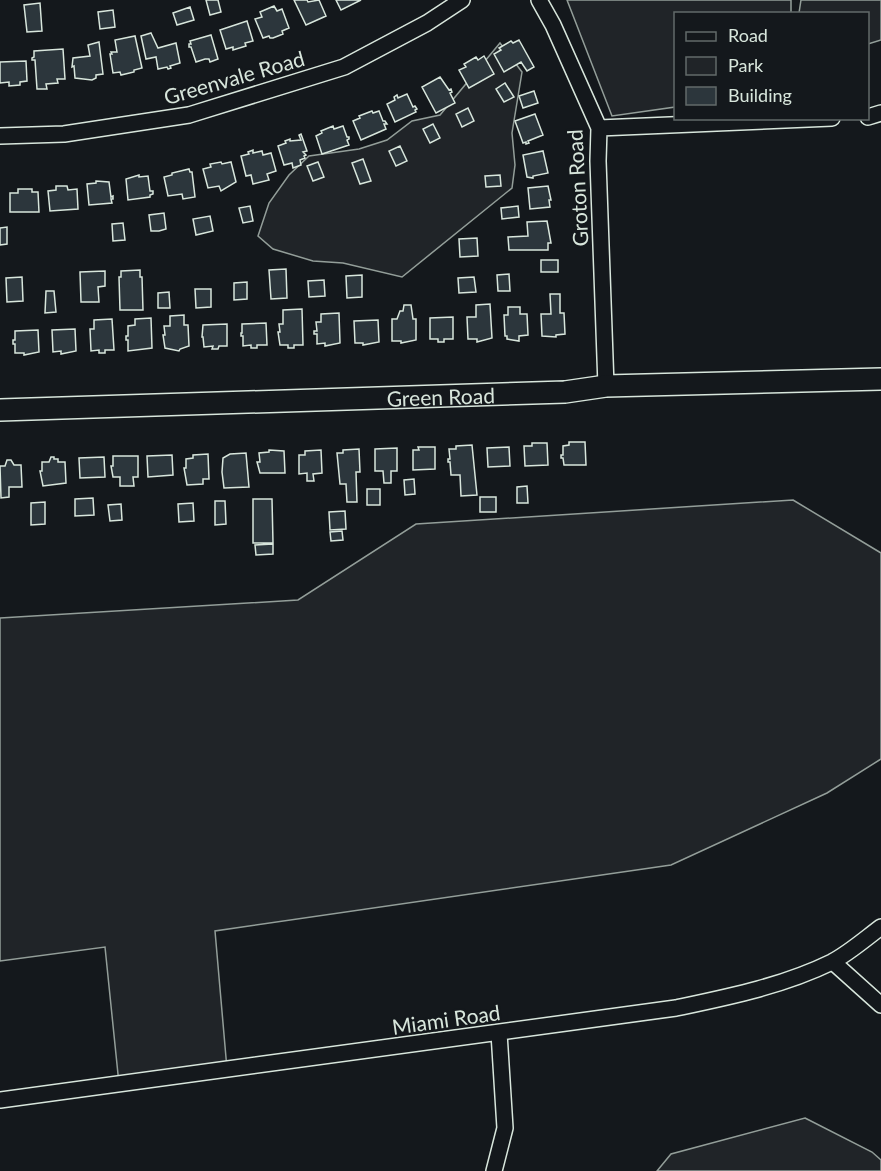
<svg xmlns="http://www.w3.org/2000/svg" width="881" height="1171" font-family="Lato,sans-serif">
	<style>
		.green { fill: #202428; stroke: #939e99; stroke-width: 1.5 }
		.building { fill: #2c363c; stroke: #d8e6dc; stroke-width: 1.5 }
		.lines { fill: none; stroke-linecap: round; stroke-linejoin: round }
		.minor-casing { stroke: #d8e6dc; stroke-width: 18 }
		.secondary-casing { stroke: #d8e6dc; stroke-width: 24 }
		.minor { stroke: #14181c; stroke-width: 15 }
		.secondary { stroke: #14181c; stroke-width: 21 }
		.labels { text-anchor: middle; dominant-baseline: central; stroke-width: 4.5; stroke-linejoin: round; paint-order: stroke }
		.street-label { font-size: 21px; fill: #d8e6dc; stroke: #14181c }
	</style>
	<rect width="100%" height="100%" fill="#14181c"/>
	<path class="green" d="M567,0H791V13L676,14L675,107L612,116Z
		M801,0H881V40L868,44V14L799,13Z
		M500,43L522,72L512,133L515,165L512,188L402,277L343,263L313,261L273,249L258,236L269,203L289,175L309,156L359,149L387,140L412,121L440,115Z
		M793,500L881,553V759L827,793L671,865L215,931L227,1069L119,1084L105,947L0,961V618L298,600L416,524Z
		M805,1118L872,1152L881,1160V1171H657L671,1154Z"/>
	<path class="building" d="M206,0H218L221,12L210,15Z
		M294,0H307L308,2L319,0L326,16L306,25Z
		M336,0H361L341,10Z
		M40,3L42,31L27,32L24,5Z
		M274,6L277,11L282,9L289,28L282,31L283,34L273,38H270L269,36L263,38L255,19L262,17L260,12Z
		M190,7L194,20L177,25L173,13Z
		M113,10L115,27L100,29L98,12Z
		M247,21L253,41L245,43L246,46L233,50V47L226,49L220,30Z
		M151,33L158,48L176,43L180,63L170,66L171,68L168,69L167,67L158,69L156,57L146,59L141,36Z
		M211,35L218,59L210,62L209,59H205L196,62L191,47H189V44H191L190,41Z
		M135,36L142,68L134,70V72L121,75L120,72L113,73L110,54H112L111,52H117L115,40Z
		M519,40L534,67L527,71L521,62L504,72L494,54L501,50L499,48L511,41L513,43Z
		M99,42L103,74L96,75V78L92,80L75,78L74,66L72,67L73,58L90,56L88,45Z
		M63,49L65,79H57L58,83L46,84L47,89H37L35,60H32V58L34,57V51Z
		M484,56L494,74L469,88L459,70L466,67L464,64L476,57L478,60Z
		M26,61L27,81L20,82V85L9,86V82L0,83V62Z
		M440,77L449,90L451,89L452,92L450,93L455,103L436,113L422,87Z
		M505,83L514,97L504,102L496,89Z
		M534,91L538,103L523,108L519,96Z
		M407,94L413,107L415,106L417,109L415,110L416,112L395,122L387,104L395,100L394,97L397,95L398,98Z
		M468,108L474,121L462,127L456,114Z
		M372,111L373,113L379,111L383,121H385L387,124H384L386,129L361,140L353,121L360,118L359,116Z
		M535,114L543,135L528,141L529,143L526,144V142L523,143L515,121Z
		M433,124L440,138L430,143L423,129Z
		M333,126L334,129L343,126L347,137H349V139L347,140L349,145L322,154L316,136L322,133L321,131Z
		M301,134L307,151L303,152L306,155L304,156L305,158L300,160L301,165L293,168L292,163L284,165L278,146L286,143L285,141L290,139V141L301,140L299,135Z
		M400,146L407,161L396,166L389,151Z
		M253,150V153L262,151L263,155L271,153L276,171L267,174L269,180L253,184L251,175L246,176L241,156L249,154L248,152Z
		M543,151L548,173L533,176V178L527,177L523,155Z
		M363,159L371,181L360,184L352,163Z
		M221,162L222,164L231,162L236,182L221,191L219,186L208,188L203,169L211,167L210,164Z
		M318,162L324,177L313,181L307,166Z
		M189,169L190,172H192L195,197L183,199L182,194L168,196L164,177L172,175V173Z
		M139,175V177L148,176L150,191H153V194L150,195V197L128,200L126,179Z
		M500,175L501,186L486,187L485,176Z
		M96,181L109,182L111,197L113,196V199H111L112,203L89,205L87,184L96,183Z
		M56,186H67L68,190L77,189L78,209L50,211L48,191L56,190Z
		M548,186L551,200H549L550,207L530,209L528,188Z
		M18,189H32V192H38L39,212H10V193H18Z
		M250,206L253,221L243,223L239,208Z
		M518,206L519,217L502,219L501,208Z
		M164,213L166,229L159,231H151L149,215Z
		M210,216L213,231L196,235L193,219Z
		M547,221L551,243H548V250H509L508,237L528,236L527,222Z
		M123,223L125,240L113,241L112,224Z
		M7,227V244L0,245V228Z
		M477,238L478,256L460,257L459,239Z
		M541,260H558V272H541Z
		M286,269L287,298L271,299L269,270Z
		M140,270V277H142L143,310H120L119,277H121V271Z
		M105,271V286L98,287L99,302H81L80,272Z
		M509,274L510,291H498L497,275Z
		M362,275V297L347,298L346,276Z
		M22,277L23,301L7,302L6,278Z
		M474,277L476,292L459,293L458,278Z
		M324,280L325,296L309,297L308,281Z
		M247,282V299L234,300V283Z
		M195,289H211V307L196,308Z
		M46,291H54L56,312L45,313Z
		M169,292L170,308H158V293Z
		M550,294H560V313H564L565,334L556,335V337L542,336L541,314H551Z
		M490,304L492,338L477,342V339H468L467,317H476V305Z
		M404,305H411L413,319H416V340L401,343V341H392V319H397L400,311H403Z
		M508,307H520V314H527L528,335L519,336V341L507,339V336H505L504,315H508Z
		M302,309L303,345H294V348H288V345H280L278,332H280L279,324H283V310Z
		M339,313L340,343L325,346V343L317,344V334H314V331H317L316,322H321V314Z
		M184,315V325H188L189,346L180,349L179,351L165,348L163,335H165L164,326H170V316Z
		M453,317V339H444V342H438V339H430V318Z
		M151,318L152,348L128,351V340H126V336H128V326L135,325V319Z
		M112,319L114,350H105V353H99V350L91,351L90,329H94V320Z
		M378,320L379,342L363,345V343H355L354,321Z
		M266,323L267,345H257V348H251V345L243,346V336H241V333H242V324Z
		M227,324V346H219L218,349H212L213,346L204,347L203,337H202L203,325Z
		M75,329L76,351L61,354V351L53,352L52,330Z
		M38,330L39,352L24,355V353H15V344H13V340H15V331Z
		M569,442H585L586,465H564L563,458H561V455H563V446L569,445Z
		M532,443H547L548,465L525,466L524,446H532Z
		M472,445L477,495L461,496L460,475H451L450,462H448V459H450L449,449H456V446Z
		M418,447H435V469L413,470V450H419Z
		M509,447L510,466L488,467L487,448Z
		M397,448V471H391V483H384L383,471H375V449Z
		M359,449L360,472H356L357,502H347L346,484H340L337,453H343V450Z
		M269,450L284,451L285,473H260L257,462H260L259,453L269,452Z
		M321,450L322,473L313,474L314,481H307V473L299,474V455H305V451Z
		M246,453L249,487L224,488L222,472L223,458L230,454Z
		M208,454L209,479H203V484L187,485L184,468H186V459L193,458V455Z
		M172,455L173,475L148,477L147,456Z
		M113,456H138V477H133L134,486H120V477H113L111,466H113Z
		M51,457H54V459H58V462H65L66,483L43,486L40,471H42V462H49Z
		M104,457L105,477L80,478L79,458Z
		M7,460H11L14,465H21L22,487H9V497L1,498L0,466H5Z
		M414,479L415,494L405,495L404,480Z
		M527,486L528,503H517V487Z
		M367,489H380V505H367Z
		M480,497H496V512H480Z
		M93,498L94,515L75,516V499Z
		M253,499H272L273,543H253Z
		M215,501H225L226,524L215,525Z
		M45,502V524L31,525V503Z
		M193,503L194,521L179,522L178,504Z
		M121,504L122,520L110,521L108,505Z
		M345,511L346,529L330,530L329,512Z
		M342,531L343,540L331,541L330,532Z
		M273,544V554L256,555L255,545Z"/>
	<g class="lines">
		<defs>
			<path id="minor" d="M539,0L553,25L599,128L598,161L606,386
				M868,117L881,113
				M599,128L832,118
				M0,136L64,134L189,115L344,67L427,23L462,0
				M833,962L881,1005
				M0,1100L676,1008C728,997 783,986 832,962C849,953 865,939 881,927
				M494,1171L505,1128L499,1033"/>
			<g id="secondary">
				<path id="s1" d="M0,410L565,392L606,386L881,379"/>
			</g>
		</defs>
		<use href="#minor" class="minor-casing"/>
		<use href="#secondary" class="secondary-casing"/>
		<use href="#minor" class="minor"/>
		<use href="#secondary" class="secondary"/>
	</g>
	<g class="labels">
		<g class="street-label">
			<text transform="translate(234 77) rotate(-16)">Greenvale Road</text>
			<text transform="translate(577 188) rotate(-93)">Groton Road</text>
			<text stroke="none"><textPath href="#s1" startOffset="441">Green Road</textPath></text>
			<text transform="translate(446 1019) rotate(-8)">Miami Road</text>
		</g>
	</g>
	<rect x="674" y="12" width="195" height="108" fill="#14181c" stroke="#626a69" stroke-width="1.5"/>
	<rect x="686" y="32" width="30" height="9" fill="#14181c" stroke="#626a69" stroke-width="1.5"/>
	<text x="728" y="42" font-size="18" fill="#d8e6dc">Road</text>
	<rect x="686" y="57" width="30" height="18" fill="#202428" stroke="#626a69" stroke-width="1.5"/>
	<text x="728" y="72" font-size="18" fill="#d8e6dc">Park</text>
	<rect x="686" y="87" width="30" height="18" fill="#2c363c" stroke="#626a69" stroke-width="1.5"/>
	<text x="728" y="102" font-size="18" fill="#d8e6dc">Building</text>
</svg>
